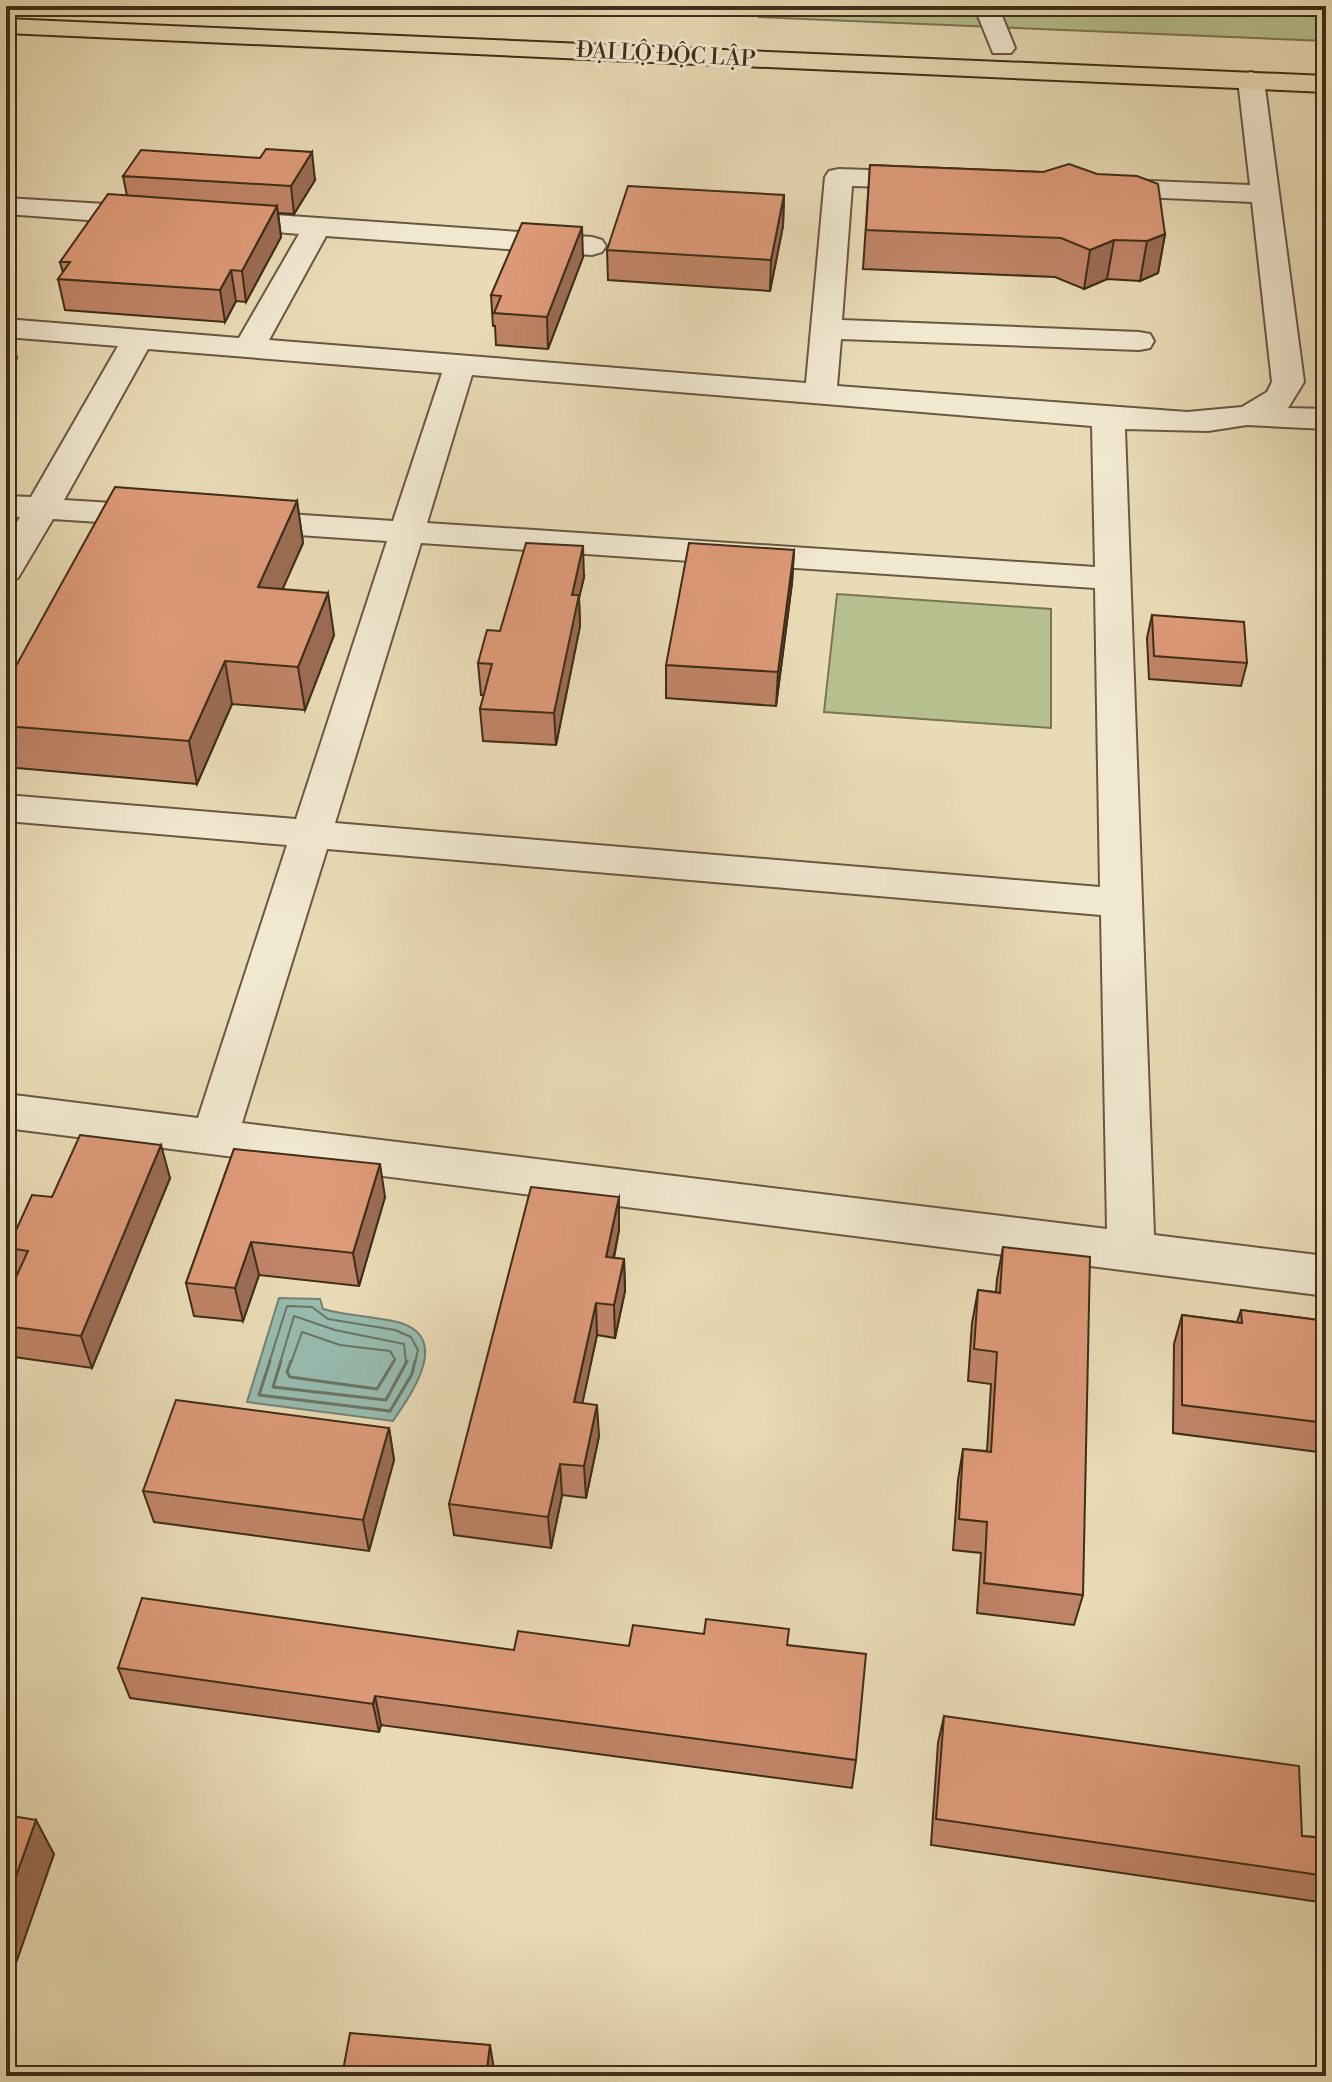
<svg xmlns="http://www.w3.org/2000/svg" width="1332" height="2082" font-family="'Libre Bodoni',serif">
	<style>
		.green { fill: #b6c08e; stroke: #7a7654; stroke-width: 2 }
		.water { fill: #97bbaf; stroke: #748273; stroke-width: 2 }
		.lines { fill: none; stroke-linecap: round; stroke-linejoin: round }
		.shore-far1 { stroke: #6b7464; stroke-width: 2 }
		.shore { stroke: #6b7464; stroke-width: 3 }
		.minor-casing { stroke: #6a5840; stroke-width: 4 }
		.major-casing { stroke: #3f2d19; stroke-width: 4 }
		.minor { fill: #f1e8d0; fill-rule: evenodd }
		.major { fill: #e9dbb6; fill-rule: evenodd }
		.wall { fill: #bf8467; stroke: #3f2d19; stroke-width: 2 }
		.shaded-wall { fill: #9b6c54; stroke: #3f2d19; stroke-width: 2 }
		.building { fill: #de9a78; stroke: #3f2d19; stroke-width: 2 }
		.labels { text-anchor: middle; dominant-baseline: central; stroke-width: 6; stroke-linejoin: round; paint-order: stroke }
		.far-street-label { font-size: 22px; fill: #3f2d19; stroke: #f1e8d0 }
	</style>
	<rect width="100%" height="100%" fill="#e9dbb6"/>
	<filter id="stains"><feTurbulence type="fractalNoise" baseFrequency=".0025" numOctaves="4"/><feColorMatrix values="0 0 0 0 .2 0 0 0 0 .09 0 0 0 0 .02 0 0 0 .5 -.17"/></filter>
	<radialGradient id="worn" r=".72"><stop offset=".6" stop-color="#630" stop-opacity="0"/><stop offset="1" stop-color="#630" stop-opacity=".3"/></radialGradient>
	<path class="green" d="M495,6H1326V41L759,17L755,10L706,11L707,15Z
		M837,594L1051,609V728L824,712Z"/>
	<path class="water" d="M279,1298L320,1299L323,1309C348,1316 372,1316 397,1322C452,1336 413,1392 393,1421L247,1402Z"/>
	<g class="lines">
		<path class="shore-far1" d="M269,1363L287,1306L312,1307L328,1319L395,1330L411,1337L418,1350L415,1363
			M280,1363L294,1316L335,1330L404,1344L406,1363
			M291,1363L302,1332L340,1345L390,1351L395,1359L393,1363"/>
		<path class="shore" d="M270,1361L259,1395L390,1411L412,1374L415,1361
			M281,1361L273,1387L386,1400L407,1361
			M291,1361L287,1372L290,1377L377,1389L394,1361"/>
		<defs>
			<path id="minor" d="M974,6H998L1015,48L1011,53H993Z
				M1251,72L1260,75L1264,80L1304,382L1288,408L1326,409V429L1247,425L1208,431L1125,429L1154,1235L1326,1256V1296L6,1128V1094L198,1118L287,845L6,821V795L296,819L387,541L241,531L229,528L224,521L229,514L241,511L393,521L442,373L148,349L64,500L160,506L172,509L177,516L172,523L160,526L53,519L18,578L6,582V541L20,517L6,516V496L31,497L118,346L6,337V319L239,338L299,234L209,226L205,220L209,214L219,211L592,237L602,240L606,246L602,252L592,255L326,236L269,340L806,383L825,177L829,171L839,169L927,172L937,174L941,180L937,186L927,188L852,186L842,320L1139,332L1150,334L1154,341L1150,348L1139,350L841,339L837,386L1187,412L1242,407L1267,392L1272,382L1252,202L1100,195L1090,193L1086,187L1090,181L1100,179L1250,185L1238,80L1242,75ZM472,375L1092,426L1095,567L427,523ZM421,543L1095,588L1100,887L335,823ZM327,849L1101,915L1107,1229L242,1123Z
				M6,198L155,207L165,210L169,216L165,222L155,225L6,214Z"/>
			<path id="major" d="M6,19L1326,76V92L6,33Z"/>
		</defs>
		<use href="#minor" class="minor-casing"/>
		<use href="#major" class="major-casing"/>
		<use href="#minor" class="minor"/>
		<use href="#major" class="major"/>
	</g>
	<path class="wall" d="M870,165L1043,172L1165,234L1158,273L1140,281L1107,279L1084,289L1055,277L863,269Z
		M123,176L315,180L294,214L278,213L281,237L246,302L236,301L225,322L65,310L58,279L63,273L60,262L127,196Z
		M784,195L783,226L770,291L608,280L607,250Z
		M583,257L548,349L496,345L495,326H493L491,295Z
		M297,501L303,543L282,589L334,635L305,710L232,704L197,784L6,767V684Z
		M794,550L792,583L776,706L666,698V665Z
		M584,577L579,598L580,626L556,745L483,741L480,709L484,695H481L478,663L500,631Z
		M1152,615L1247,663L1241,686L1149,679L1147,638Z
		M234,1149L385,1197L359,1286L259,1275L243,1321L194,1316L186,1283Z
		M170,1178L92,1368L7,1356L6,1354V1299L17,1275L8,1248L52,1197Z
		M619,1197V1230L614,1258L624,1259L625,1291L615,1338L597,1335L582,1403L599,1436L586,1498L562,1495L551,1548L454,1535L449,1504Z
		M1003,1247L1083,1595L1074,1625L977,1613L981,1553L953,1550L958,1480L963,1449L987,1451L991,1384L968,1381L972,1323L978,1290L996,1292L997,1279Z
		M1241,1310L1326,1321V1453L1173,1433L1174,1344L1182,1315L1237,1322Z
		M389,1428L394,1460L369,1551L154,1522L143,1491Z
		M788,1645L856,1760L852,1788L381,1725L379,1732L130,1698L118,1668L629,1646Z
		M944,1716L1302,1836L1326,1838V1903L931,1845L938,1743Z"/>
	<path class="shaded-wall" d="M312,152L315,180L294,214L291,186Z
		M784,195L783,226L770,291L771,260Z
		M277,206L281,237L246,302L242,271Z
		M582,227L583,257L548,349L547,317Z
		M1165,234L1158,273L1140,281L1147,241Z
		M1114,240L1107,279L1084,289L1090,250Z
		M231,270L236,301L225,322L220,290Z
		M8,321L17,358L6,375V324Z
		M297,501L303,543L265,629L258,587Z
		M583,546L584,577L579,598L580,626L556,745L554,713L572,595Z
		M794,550L792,583L776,706L778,672Z
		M328,593L334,635L305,710L298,667Z
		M225,661L232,704L197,784L189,741Z
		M161,1145L170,1178L92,1368L81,1336Z
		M380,1164L385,1197L359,1286L353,1253Z
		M619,1197V1230L607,1289L606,1257Z
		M251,1242L259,1275L243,1321L235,1288Z
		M624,1259L625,1291L615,1338L614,1305Z
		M596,1303L597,1335L576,1433L574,1402Z
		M597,1405L599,1436L586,1498L584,1466Z
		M389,1428L394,1460L369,1551L363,1520Z
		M560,1464L562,1495L551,1548L548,1517Z
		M375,1696L381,1725L379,1732L373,1704Z
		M36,1820L54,1854L6,1992V1904Z
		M490,2045L494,2069L493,2076H486Z"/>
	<path class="building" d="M266,149L312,152L291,186L123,176L141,150L260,158Z
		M1069,164L1097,174L1137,176L1158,184L1165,234L1147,241L1114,240L1090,250L1061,238L866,230L870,165L1043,172Z
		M628,186L784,195L771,260L607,250Z
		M108,194L277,206L242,271L231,270L220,290L58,279L70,262H60Z
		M522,223L582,227L547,317L494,313L501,296L491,295Z
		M115,487L297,501L258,587L328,593L298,667L225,661L189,741L6,726V684Z
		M526,543L583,546L572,595H579L554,713L480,709L492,664L478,663L487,630L500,631Z
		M689,543L794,550L778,672L666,665Z
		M1152,615L1244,622L1247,663L1154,656Z
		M80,1135L161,1145L81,1336L6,1326V1299L28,1251L8,1248L32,1195L52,1197Z
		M234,1149L380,1164L353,1253L251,1242L235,1288L186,1283Z
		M531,1187L619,1197L606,1257L624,1259L614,1305L596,1303L574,1402L597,1405L584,1466L560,1464L548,1517L449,1504Z
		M1003,1247L1090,1257L1083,1595L984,1583L987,1522L959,1519L963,1449L991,1452L997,1352L974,1349L978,1290L1000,1293Z
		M1241,1310L1326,1321V1423L1182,1405V1315L1242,1323Z
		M176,1400L389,1428L363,1520L143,1491Z
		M142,1598L514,1650L518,1631L629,1646L633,1625L704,1634L706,1619L789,1629L787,1645L866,1654L856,1760L375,1696L373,1704L118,1668Z
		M944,1716L1299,1766L1302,1836L1326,1838V1876L936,1819Z
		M6,1815L36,1820L6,1904Z
		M350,2033L490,2045L486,2076H342Z"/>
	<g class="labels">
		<g class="far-street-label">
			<text transform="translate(666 55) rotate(3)">ĐẠI LỘ ĐỘC LẬP</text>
		</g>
	</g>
	<rect width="1332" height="2082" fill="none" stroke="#e9dbb6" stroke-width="32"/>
	<rect x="8" y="8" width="1316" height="2066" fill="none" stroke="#3f2d19" stroke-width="4"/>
	<rect x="16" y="16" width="1300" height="2050" fill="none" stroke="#3f2d19" stroke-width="2"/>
	<rect width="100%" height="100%" filter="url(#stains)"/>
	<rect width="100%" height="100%" fill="url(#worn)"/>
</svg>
